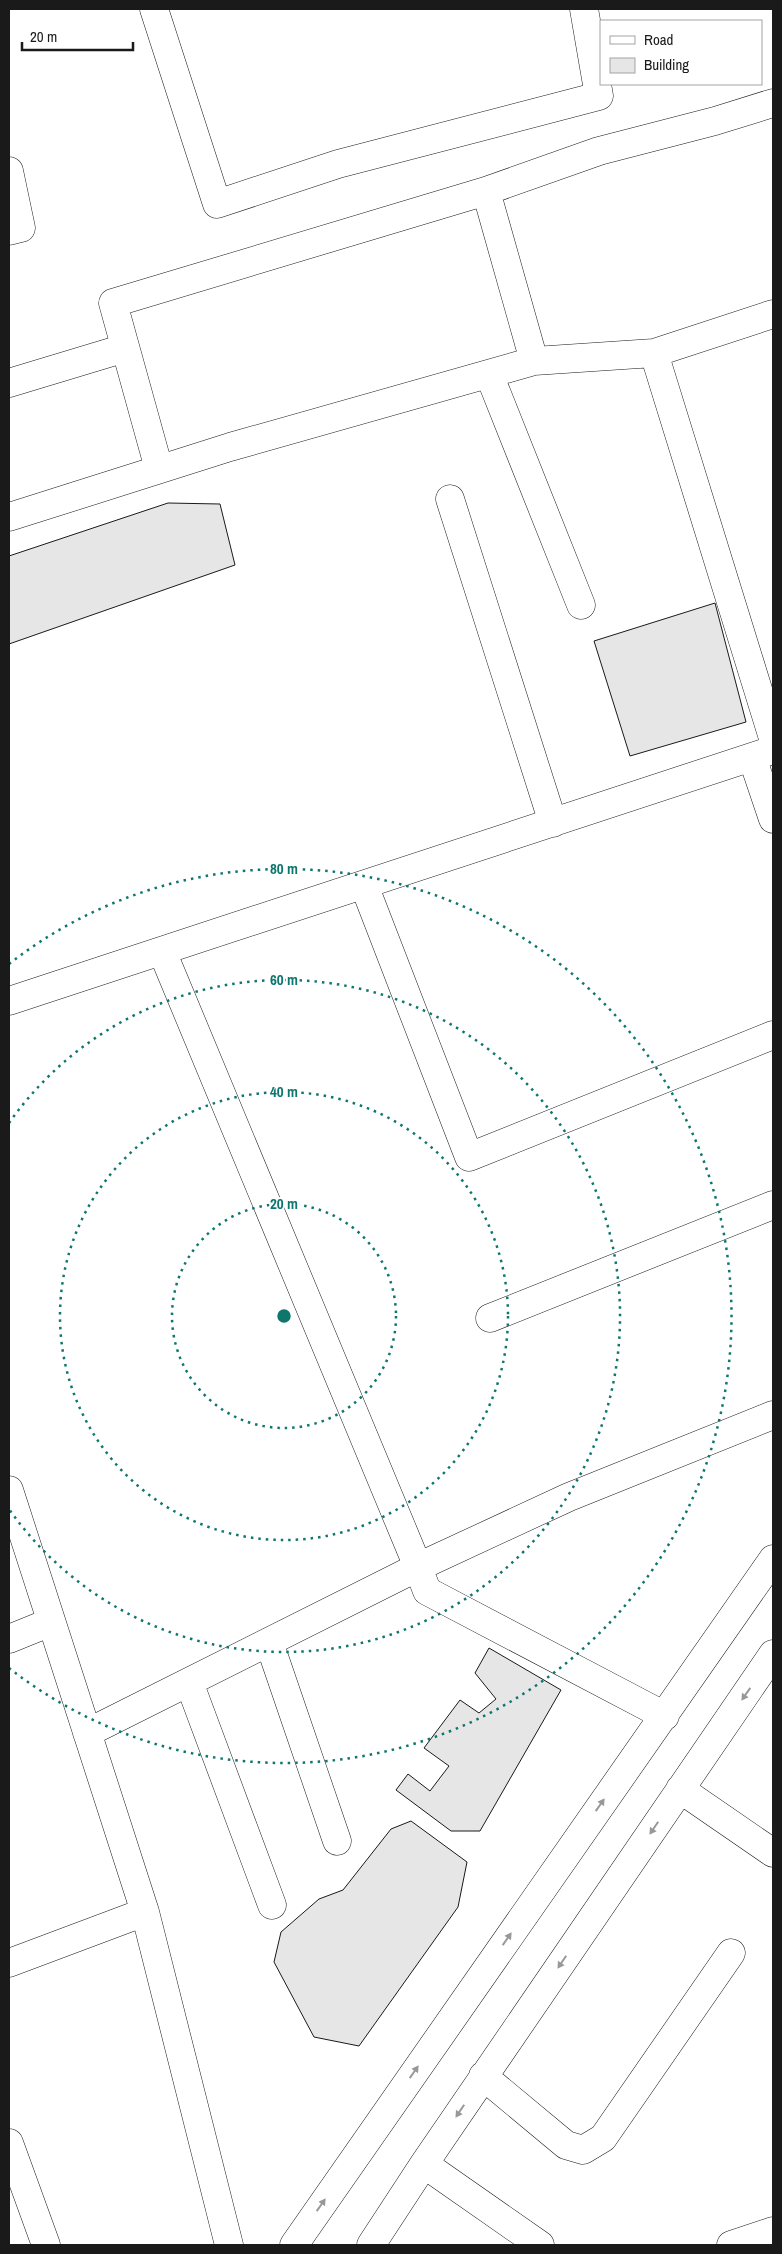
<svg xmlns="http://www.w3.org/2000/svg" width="782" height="2254" font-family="'Archivo Narrow',sans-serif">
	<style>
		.building { fill: #e6e6e6; stroke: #1a1a1a }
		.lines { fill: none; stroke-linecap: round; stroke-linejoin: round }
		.minor-casing { stroke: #1a1a1a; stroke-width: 29 }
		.minor { stroke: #fff; stroke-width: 28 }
		.oneway { fill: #989898 }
		.ring { fill: none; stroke: #0f766e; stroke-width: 2.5; stroke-dasharray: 2.5 5 }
		.centre { fill: #0f766e; stroke: #fff; stroke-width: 2.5 }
		.ring-label { font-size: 15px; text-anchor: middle; font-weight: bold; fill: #0f766e; stroke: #fff; stroke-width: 4; stroke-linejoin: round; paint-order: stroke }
	</style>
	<rect width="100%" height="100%" fill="#fff"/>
	<path class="building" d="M168,503L220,504L235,565L9,644V556Z
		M715,603L746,722L630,756L594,641Z
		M489,1648L561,1690L480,1831H451L396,1790L408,1774L430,1791L449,1766L424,1748L460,1700L479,1713L496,1699L475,1673Z
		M411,1821L467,1862L458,1907L359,2046L314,2037L274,1962L281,1932L319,1899L343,1890L391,1829Z"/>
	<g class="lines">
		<defs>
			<path id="minor" d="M154,9L217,204L338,164L599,96L584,9
				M9,171L21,228L9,231
				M654,353L773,738
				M534,361L486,191L599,151L715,121L773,103
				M489,374L581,605
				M9,383L125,348
				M159,469L113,303L486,191
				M450,499L553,823
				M9,517L230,447L534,361L654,353L773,314
				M752,757L773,819
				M364,885L469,1157L773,1035
				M9,1001L773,750
				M490,1318L773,1205
				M9,1490L145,1912L229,2245
				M9,1639L51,1622
				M269,1642L337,1841
				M189,1682L272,1905
				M665,1716L427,1591L418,1567L569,1497L773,1415
				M87,1733L418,1567L162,951
				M680,1789L773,1853
				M9,1963L145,1912
				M483,2076L566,2145L583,2150L603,2138L731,1953
				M9,2143L46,2245
				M424,2164L540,2245
				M294,2245L773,1559
				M371,2245L424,2164L773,1654
				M731,2245L773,2231"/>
		</defs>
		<use href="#minor" class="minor-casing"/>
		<use href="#minor" class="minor"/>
	</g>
	<defs><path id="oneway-solid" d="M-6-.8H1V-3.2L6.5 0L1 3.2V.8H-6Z" transform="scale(1.25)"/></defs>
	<g class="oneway">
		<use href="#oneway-solid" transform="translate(746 1694) rotate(125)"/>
		<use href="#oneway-solid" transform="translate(600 1805) rotate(-55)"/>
		<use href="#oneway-solid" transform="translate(654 1828) rotate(124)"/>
		<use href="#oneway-solid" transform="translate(507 1939) rotate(-55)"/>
		<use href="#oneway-solid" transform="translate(562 1962) rotate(124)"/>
		<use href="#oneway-solid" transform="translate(414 2072) rotate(-55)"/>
		<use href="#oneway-solid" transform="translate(460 2111) rotate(124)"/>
		<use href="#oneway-solid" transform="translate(321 2205) rotate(-55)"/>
	</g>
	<g class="ring">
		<circle cx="284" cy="1316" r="112"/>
		<circle cx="284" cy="1316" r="224"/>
		<path d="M9 1123A336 336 0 1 1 9 1509"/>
		<path d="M9 964A447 447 0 1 1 9 1668"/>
	</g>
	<circle cx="284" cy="1316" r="8" class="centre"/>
	<g class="ring-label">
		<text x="284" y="874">80 m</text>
		<text x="284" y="985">60 m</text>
		<text x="284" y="1097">40 m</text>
		<text x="284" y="1209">20 m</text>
	</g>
	<rect width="782" height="2254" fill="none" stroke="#1a1a1a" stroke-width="20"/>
	<rect x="600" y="20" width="162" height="65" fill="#ffffff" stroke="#a3a3a3"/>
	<rect x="610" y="36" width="25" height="8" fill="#ffffff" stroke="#a3a3a3"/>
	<text x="644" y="45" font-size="15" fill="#1a1a1a">Road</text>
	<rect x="610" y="58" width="25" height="15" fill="#e6e6e6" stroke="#a3a3a3"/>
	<text x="644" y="70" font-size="15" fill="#1a1a1a">Building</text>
	<path d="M22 42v8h111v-8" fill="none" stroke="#1a1a1a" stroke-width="2.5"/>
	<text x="30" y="42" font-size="15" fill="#1a1a1a" stroke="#ffffff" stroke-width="4" paint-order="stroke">20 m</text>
</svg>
